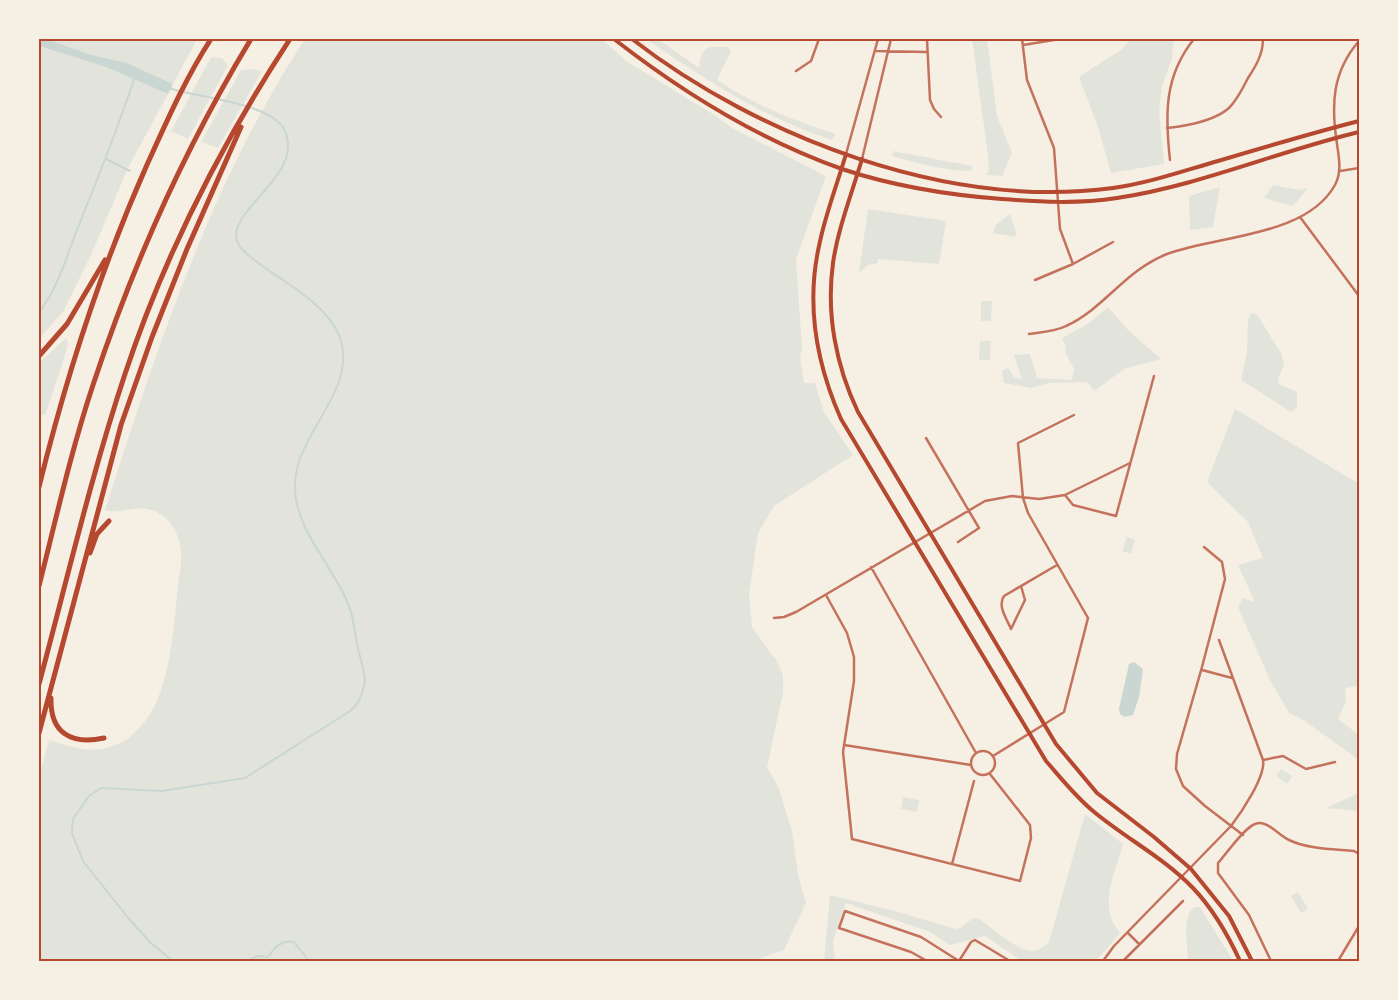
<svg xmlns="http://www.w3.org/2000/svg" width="1398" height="1000" font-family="Cabin,sans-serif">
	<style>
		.green { fill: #e2e4dc }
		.water { fill: #c9d6d2 }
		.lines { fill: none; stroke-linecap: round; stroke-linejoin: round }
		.stream { stroke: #c9d6d2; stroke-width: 2 }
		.minor { stroke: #c5725c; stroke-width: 2.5 }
		.secondary { stroke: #b5482f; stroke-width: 4 }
		.motorway { stroke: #b5482f; stroke-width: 5 }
		.neatline { fill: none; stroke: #b5482f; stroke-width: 2 }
	</style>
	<rect width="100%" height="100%" fill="#f6efe4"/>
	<path class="green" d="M43,39H197L173,84L127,63L88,54Z
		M305,39H602L626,61L716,116L732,128L826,176L796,259L802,349L800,356L804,383H815L824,412L853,455L774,506L758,533L749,594L752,627L776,660L783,675V693L767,767L779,789L792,831L798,875L806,903L784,950L752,961H39V778L49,740C77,748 93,756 122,742C134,736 147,720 153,709C171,675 174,624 178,586C179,575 182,563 181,552C180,539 174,524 163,516C140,499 125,516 105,510C157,348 211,182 305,39Z
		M646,39H658L699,68C701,47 707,45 728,47L731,51L717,80C753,104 794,121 836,134L832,140C764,118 704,79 646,39Z
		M972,39H987L997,116L1012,153L1002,176L986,175L989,169L988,155Z
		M1130,39H1174L1172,58L1162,86L1159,111L1164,164L1111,173L1098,127L1079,77L1122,49Z
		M39,46L106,67L168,94L128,168L91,255L63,312L39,339Z
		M211,57L222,58L228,65L188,139L171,131Z
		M253,69L262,71L218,148L201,142L241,70Z
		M893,151L972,166V170C956,174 909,161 892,156Z
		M1273,185L1299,190L1308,188L1293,206L1264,198Z
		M1220,187L1213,227L1190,230L1189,196Z
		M868,209L946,221L939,264L878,259V263L868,265L859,272Z
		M1010,214L1016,232L1015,237L993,233L996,225Z
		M981,301H992L991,321H981Z
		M1108,307L1128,330L1161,359L1124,369L1094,391L1089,383L1084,382L1049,383L1031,388L1004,383L1002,371L1008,368L1014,377L1022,379L1014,355L1030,354L1037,378L1072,380L1074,369L1065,352L1066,346L1062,338L1089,323Z
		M1254,313L1258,316L1282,355L1284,366L1278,379L1279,384L1297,392V407L1291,412L1241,380L1247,352L1248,319L1250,314Z
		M66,338L68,343L67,349L45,415H41L39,407V363Z
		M980,341H991L990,360H979Z
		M1235,409L1359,484V686L1345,688L1346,701L1338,719L1359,735V760L1302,719L1289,713L1270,680L1238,607L1243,598L1255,602L1238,565L1263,558L1248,522L1207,482Z
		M1127,537L1135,540L1131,554L1122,551Z
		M1281,769L1292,776L1287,784L1276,776Z
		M1359,793V811L1326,808Z
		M903,797L919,800L917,812L901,809Z
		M1085,814L1123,844C1115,874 1097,906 1120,933L1096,961H1022L985,936L950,945L930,932L846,903L833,941L835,961H824L830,895L898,912L956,929L960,928L973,918L979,919C991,927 1018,951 1031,951C1038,952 1044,946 1049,942Z
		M1298,892L1308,909L1301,913L1291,896Z
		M1194,907H1200L1233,961H1188C1188,946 1181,918 1194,907Z"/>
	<path class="water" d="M39,39H47L88,54L127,63L173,84L168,94L106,67L39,46Z
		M1134,662L1143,669L1139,697L1133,715L1124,717L1120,714L1119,709L1129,664Z"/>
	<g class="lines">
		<path class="stream" d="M169,88L179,91
			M106,159L130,171
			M39,312C59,287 67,254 79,225C98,177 118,129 134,79
			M173,961L151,943L129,919L83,861L72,833L73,819L89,796L101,788L162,791L245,778L350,711C360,702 363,694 365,680C364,667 359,656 357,643C354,631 354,618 349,606C334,566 293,529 295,483C297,431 360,389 339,335C326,304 287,284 261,265C253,258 241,252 237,241C227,209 307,174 284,129C272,106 209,98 184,92
			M247,961L257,956L268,957C275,947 282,939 294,942L309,961"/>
		<path class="minor" d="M927,39L930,100L934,109L941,117
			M1022,39L1027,80L1054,148L1060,229L1073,264
			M1023,45L1060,39
			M876,51L927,52
			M796,71L811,61L819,39
			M1167,128C1186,126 1214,121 1229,108C1237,100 1243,88 1248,78C1256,66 1263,54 1263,39
			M846,154L878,39
			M862,159L891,39
			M1170,160C1165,115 1164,76 1194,39
			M1340,171L1359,168
			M1300,217L1359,296
			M1035,280L1073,264L1113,242
			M1029,334C1041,332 1054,332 1066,326C1105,308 1124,271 1167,254C1218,235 1306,237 1335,185C1342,172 1339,158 1337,144C1331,105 1332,72 1359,41
			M926,438L979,528L958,542
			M1065,495L1073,505L1116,516L1154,376
			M1204,547L1222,562L1225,579L1202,667L1177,754L1176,769L1183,786L1205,806L1243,835
			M871,567L976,753
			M1021,586L1025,600L1011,629C1007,619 997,606 1004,596L1057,565
			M826,595L847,633L854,657V681L843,752L852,839L1020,881L1031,838L1030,825L990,774
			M774,618L784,617L796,612L985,501L1012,496L1039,499L1065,495L1130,463
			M1202,670L1232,678
			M844,745L971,765
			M971 763a12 12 0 1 1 24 0a12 12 0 1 1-24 0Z
			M993,756L1064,712L1088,618L1028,513L1023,498L1018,443L1074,415
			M1263,760L1283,756L1306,769L1335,762
			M952,864L974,781
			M1128,933L1139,944
			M927,961L911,952L839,928L845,911L921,937L959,961
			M959,961L971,942L975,940L1010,961
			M1103,961L1114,946L1231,826C1241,813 1266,776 1263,760L1219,640
			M1123,961L1183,901
			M1271,961L1249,915L1218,873V863C1226,854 1244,828 1255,824C1267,819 1278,835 1289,840C1308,849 1333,849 1354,851L1359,854
			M1338,961L1359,926"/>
		<path class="secondary" d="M614,39C682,92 760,140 842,169C893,186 948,195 1002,199C1041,202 1078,204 1117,198C1198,186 1279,151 1359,132
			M632,39C760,138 949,210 1113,188C1149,183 1183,171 1218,161C1265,147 1312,133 1359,121
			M846,154C837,185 825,215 819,246C806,305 817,365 841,419L1046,761C1061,778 1075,796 1093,811C1125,838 1163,857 1193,888C1213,909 1228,935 1240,961
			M862,159C852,193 838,228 833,263C826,314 836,366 858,412L1056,744L1097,793L1154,837L1191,869L1229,916L1252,961"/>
		<path class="motorway" d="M39,356L67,324L105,260
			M39,487C66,377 100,271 146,167C166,123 185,79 211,39
			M90,553L97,534L109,521
			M39,586C56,519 71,451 93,385C133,264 185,148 251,39
			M39,684C67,580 91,476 125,374C164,256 222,143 290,39
			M51,698C50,733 71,745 104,738
			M39,733L121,425L152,337L187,249L241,127"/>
	</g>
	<rect width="1398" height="1000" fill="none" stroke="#f6efe4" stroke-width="80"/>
	<rect x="40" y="40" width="1318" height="920" class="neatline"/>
</svg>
